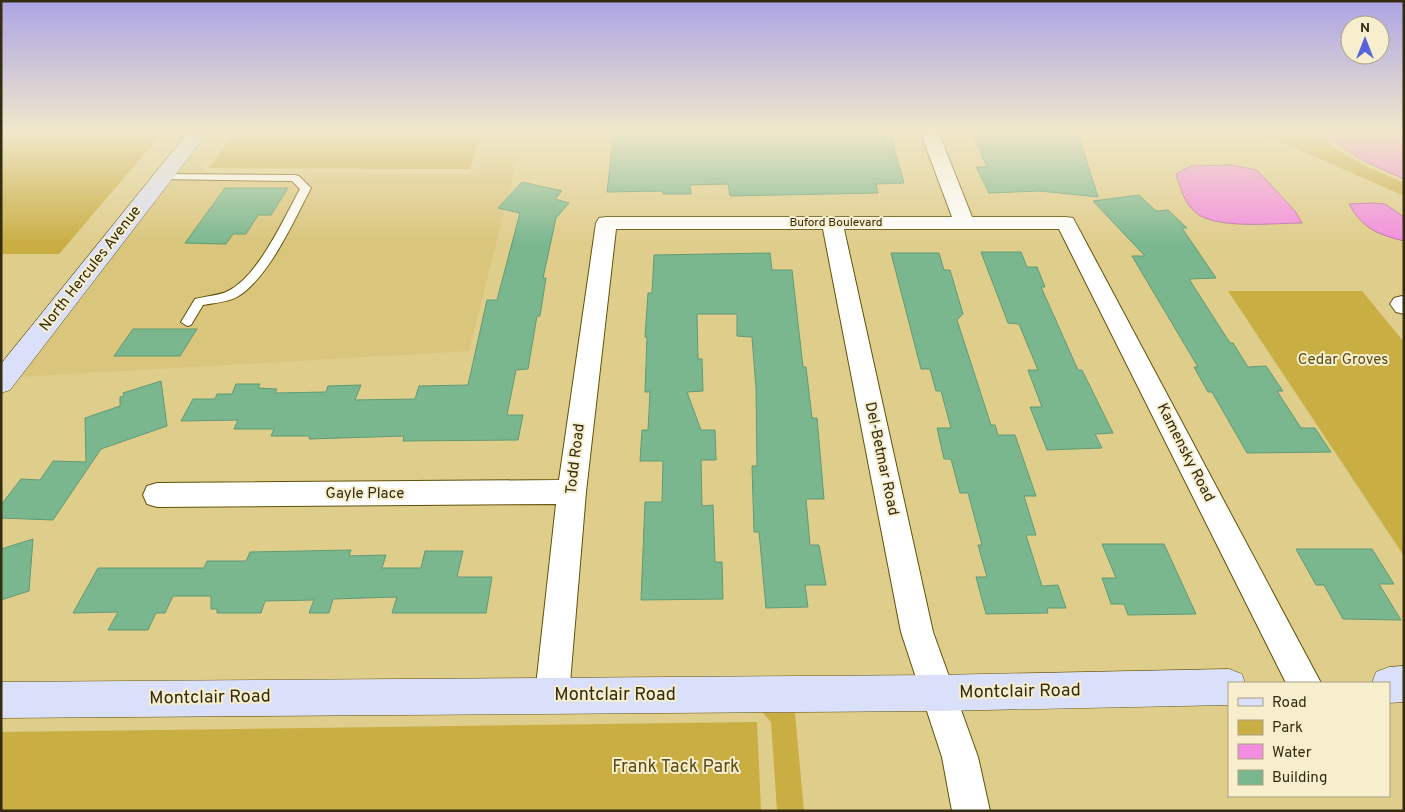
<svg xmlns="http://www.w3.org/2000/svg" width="1405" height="812" font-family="Overpass,sans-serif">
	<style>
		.built { fill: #d9c57b }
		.green { fill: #c9ae44 }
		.water { fill: #f38ddf; stroke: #b970a1 }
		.building { fill: #7ab78f; stroke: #5f9b74 }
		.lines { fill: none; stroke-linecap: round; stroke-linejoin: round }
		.lane-casing { stroke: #625108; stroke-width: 2 }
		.street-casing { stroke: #625108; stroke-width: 2 }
		.secondary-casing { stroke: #625108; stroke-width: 1 }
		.lane { fill: #fff; fill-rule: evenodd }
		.street { fill: #fff; fill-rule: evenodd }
		.secondary { fill: #dadffa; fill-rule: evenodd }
		.labels { text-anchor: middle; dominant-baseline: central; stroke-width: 4; stroke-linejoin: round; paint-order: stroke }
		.far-street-label { font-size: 12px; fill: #332c11; stroke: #f7eece }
		.street-label { font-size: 15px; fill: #332c11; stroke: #f7eece }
		.park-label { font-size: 15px; fill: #5a4c14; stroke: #f7eece }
		.near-street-label { font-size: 18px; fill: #332c11; stroke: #f7eece }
		.near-park-label { font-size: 18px; fill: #5a4c14; stroke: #f7eece }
	</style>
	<rect width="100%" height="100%" fill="#dfcd8b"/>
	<path class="built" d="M191,153L212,154L201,168L205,173L468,174L478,169L482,156L518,157L469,351L18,377L68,313L84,296L106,263Z"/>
	<path class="green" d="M1,131H164L59,254H1Z
		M236,131H482L470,169L209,168Z
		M1257,131H1308L1361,164L1404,183V196Z
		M1228,291H1362L1404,342V556Z
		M763,713H795L804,811H777L771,722Z
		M757,722L761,811H1V732Z"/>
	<path class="water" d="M1316,131H1404V179L1366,162Z
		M1231,165L1257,170L1295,211L1302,223C1275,223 1215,230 1195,212C1184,202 1180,187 1176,174L1191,166Z
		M1370,203L1385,204L1404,217V241C1377,234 1363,229 1349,204Z"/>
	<path class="building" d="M614,131H889L904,183L876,184L878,193L730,196L728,184L690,185L691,194H663V191L607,192Z
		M971,131H1077L1098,197L1040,191L989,193L976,167H987Z
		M522,182L562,191L555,199L569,203L556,218L543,278H546L540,316H537L528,369L516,370L507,415H523L518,440L403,441L404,436L309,439L310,436H271L274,429H234L238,420L181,421L193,399H215L217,394H232L236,384H260L258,388L277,389L275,393L326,392L328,386L361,385L355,400L415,399L419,386L468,385L487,300H497L520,213L498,208Z
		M225,188H288L271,215H258L246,234H233L226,244L185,243Z
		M1139,195L1156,211L1168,210L1187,228H1182L1216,278L1189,279L1230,343H1233L1248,367L1266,366L1283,391H1277L1301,428H1315L1331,452L1247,453L1212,392H1208L1194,367H1198L1132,256H1145L1093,201Z
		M981,252H1021L1027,267H1037L1045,287H1041L1078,370H1082L1113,433L1095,434L1102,448L1047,450L1030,407H1042L1028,370H1038L1019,324L1008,323Z
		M770,253L772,270H792L803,367H806L812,418H817L824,499H806L810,545H819L826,585H805L808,607L766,608L759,532H754L752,466H757L756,388L752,337L737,336V314H697L698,359H702L703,391L687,392L701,430H715L716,460H701L702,506L713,505L715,562H722L723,599L641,600L645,502H662L663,461H640L642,430H648L650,392H645L647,337H645L648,293H652L654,255Z
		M891,253H939L944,270H950L963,314L957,320L991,425H995L998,435H1015L1036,496H1024L1036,535H1026L1042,586L1058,585L1066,608H1047L1048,613L986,614L976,577H987L978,545H982L968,493H960L951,459H944L937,428H951L941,391H936L930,369H921Z
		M133,329H197L180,356H114Z
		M161,381L167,426L101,449L53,520L1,518V505L21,479L40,480L53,461L86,462L85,418L120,406V397L124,396L123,393Z
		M33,539L29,591L1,600V549Z
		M1102,544H1164L1196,614L1128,615L1124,604H1111L1102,578H1116Z
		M1296,549H1372L1394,584H1379L1401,620L1343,619L1324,585H1316Z
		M351,550L349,556L386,555L382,568H421L425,551H463L457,577H492L486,613H392L397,597L333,599L329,613H309L314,600L265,601L261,613H217V609H211V596H173L165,613H156L148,630H108L118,612L73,613L98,568H204L207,561H246L250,552Z"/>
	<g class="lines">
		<defs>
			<path id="lane" d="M163,174L295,175L299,176L311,188C294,220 269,278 237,297C228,302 214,303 203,305L191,325L187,326L181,322L195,299C205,296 218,296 228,291C258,277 284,218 300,189L292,181L159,179L158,177Z"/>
			<path id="street" d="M920,131H938L972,217H1066L1073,218L1321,683H1286L1059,229H844L933,632L978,757L990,811H952L942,757L901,632L823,229H616L586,492L569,695L564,707L552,712L540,707L535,695L556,504L157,507L147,504L143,495L147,486L157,483L559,480L596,223L599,218L606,217H952Z
				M1402,296L1404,297V314L1396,312L1390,304L1394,298Z"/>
			<path id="secondary" d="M189,131H209L10,390L1,393V364Z
				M1404,666V702L1389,703V683H1372L1376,672L1389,667Z
				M1229,669L1242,674L1245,683H1229V705L937,711L1,718V682L937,675Z"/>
		</defs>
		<use href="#lane" class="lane-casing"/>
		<use href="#street" class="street-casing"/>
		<use href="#secondary" class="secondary-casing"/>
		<use href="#lane" class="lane"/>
		<use href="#street" class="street"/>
		<use href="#secondary" class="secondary"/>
	</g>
	<linearGradient id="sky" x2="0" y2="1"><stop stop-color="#aca4e4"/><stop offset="0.54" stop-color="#f1e8cb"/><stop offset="1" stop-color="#f1e8cb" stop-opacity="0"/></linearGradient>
	<rect width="1405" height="244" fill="url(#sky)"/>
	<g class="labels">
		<g class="far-street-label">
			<text x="836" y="223">Buford Boulevard</text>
		</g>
		<g class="street-label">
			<text transform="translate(91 269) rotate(-52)">North Hercules Avenue</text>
			<text transform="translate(1185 453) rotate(63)">Kamensky Road</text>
			<text transform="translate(576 459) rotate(-83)">Todd Road</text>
			<text transform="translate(881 459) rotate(78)">Del-Betmar Road</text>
			<text x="365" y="494">Gayle Place</text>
		</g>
		<g class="park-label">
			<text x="1343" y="360">Cedar Groves</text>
		</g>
		<g class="near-street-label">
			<text transform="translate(1020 692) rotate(-1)">Montclair Road</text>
			<text x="615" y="695">Montclair Road</text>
			<text transform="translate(210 698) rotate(-1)">Montclair Road</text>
		</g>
		<g class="near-park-label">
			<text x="676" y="767">Frank Tack Park</text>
		</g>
	</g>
	<rect width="1405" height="812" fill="none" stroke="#332c11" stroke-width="5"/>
	<rect x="1228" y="682" width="162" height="115" fill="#f7eece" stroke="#a9a082"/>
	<rect x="1238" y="698" width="25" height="8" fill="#dadffa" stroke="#a9a082"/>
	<text x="1272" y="707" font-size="15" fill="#332c11">Road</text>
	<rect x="1238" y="720" width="25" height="15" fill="#c9ae44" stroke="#a9a082"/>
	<text x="1272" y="732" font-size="15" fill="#332c11">Park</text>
	<rect x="1238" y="744" width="25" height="15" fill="#f38ddf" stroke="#a9a082"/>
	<text x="1272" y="757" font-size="15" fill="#332c11">Water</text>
	<rect x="1238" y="770" width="25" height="15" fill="#7ab78f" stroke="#a9a082"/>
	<text x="1272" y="782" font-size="15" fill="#332c11">Building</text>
	<g transform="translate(1365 40)"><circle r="24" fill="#f7eece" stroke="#a9a082"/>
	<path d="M0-4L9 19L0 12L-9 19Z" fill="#5864db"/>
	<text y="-8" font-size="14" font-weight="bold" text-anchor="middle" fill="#332c11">N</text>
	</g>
</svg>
